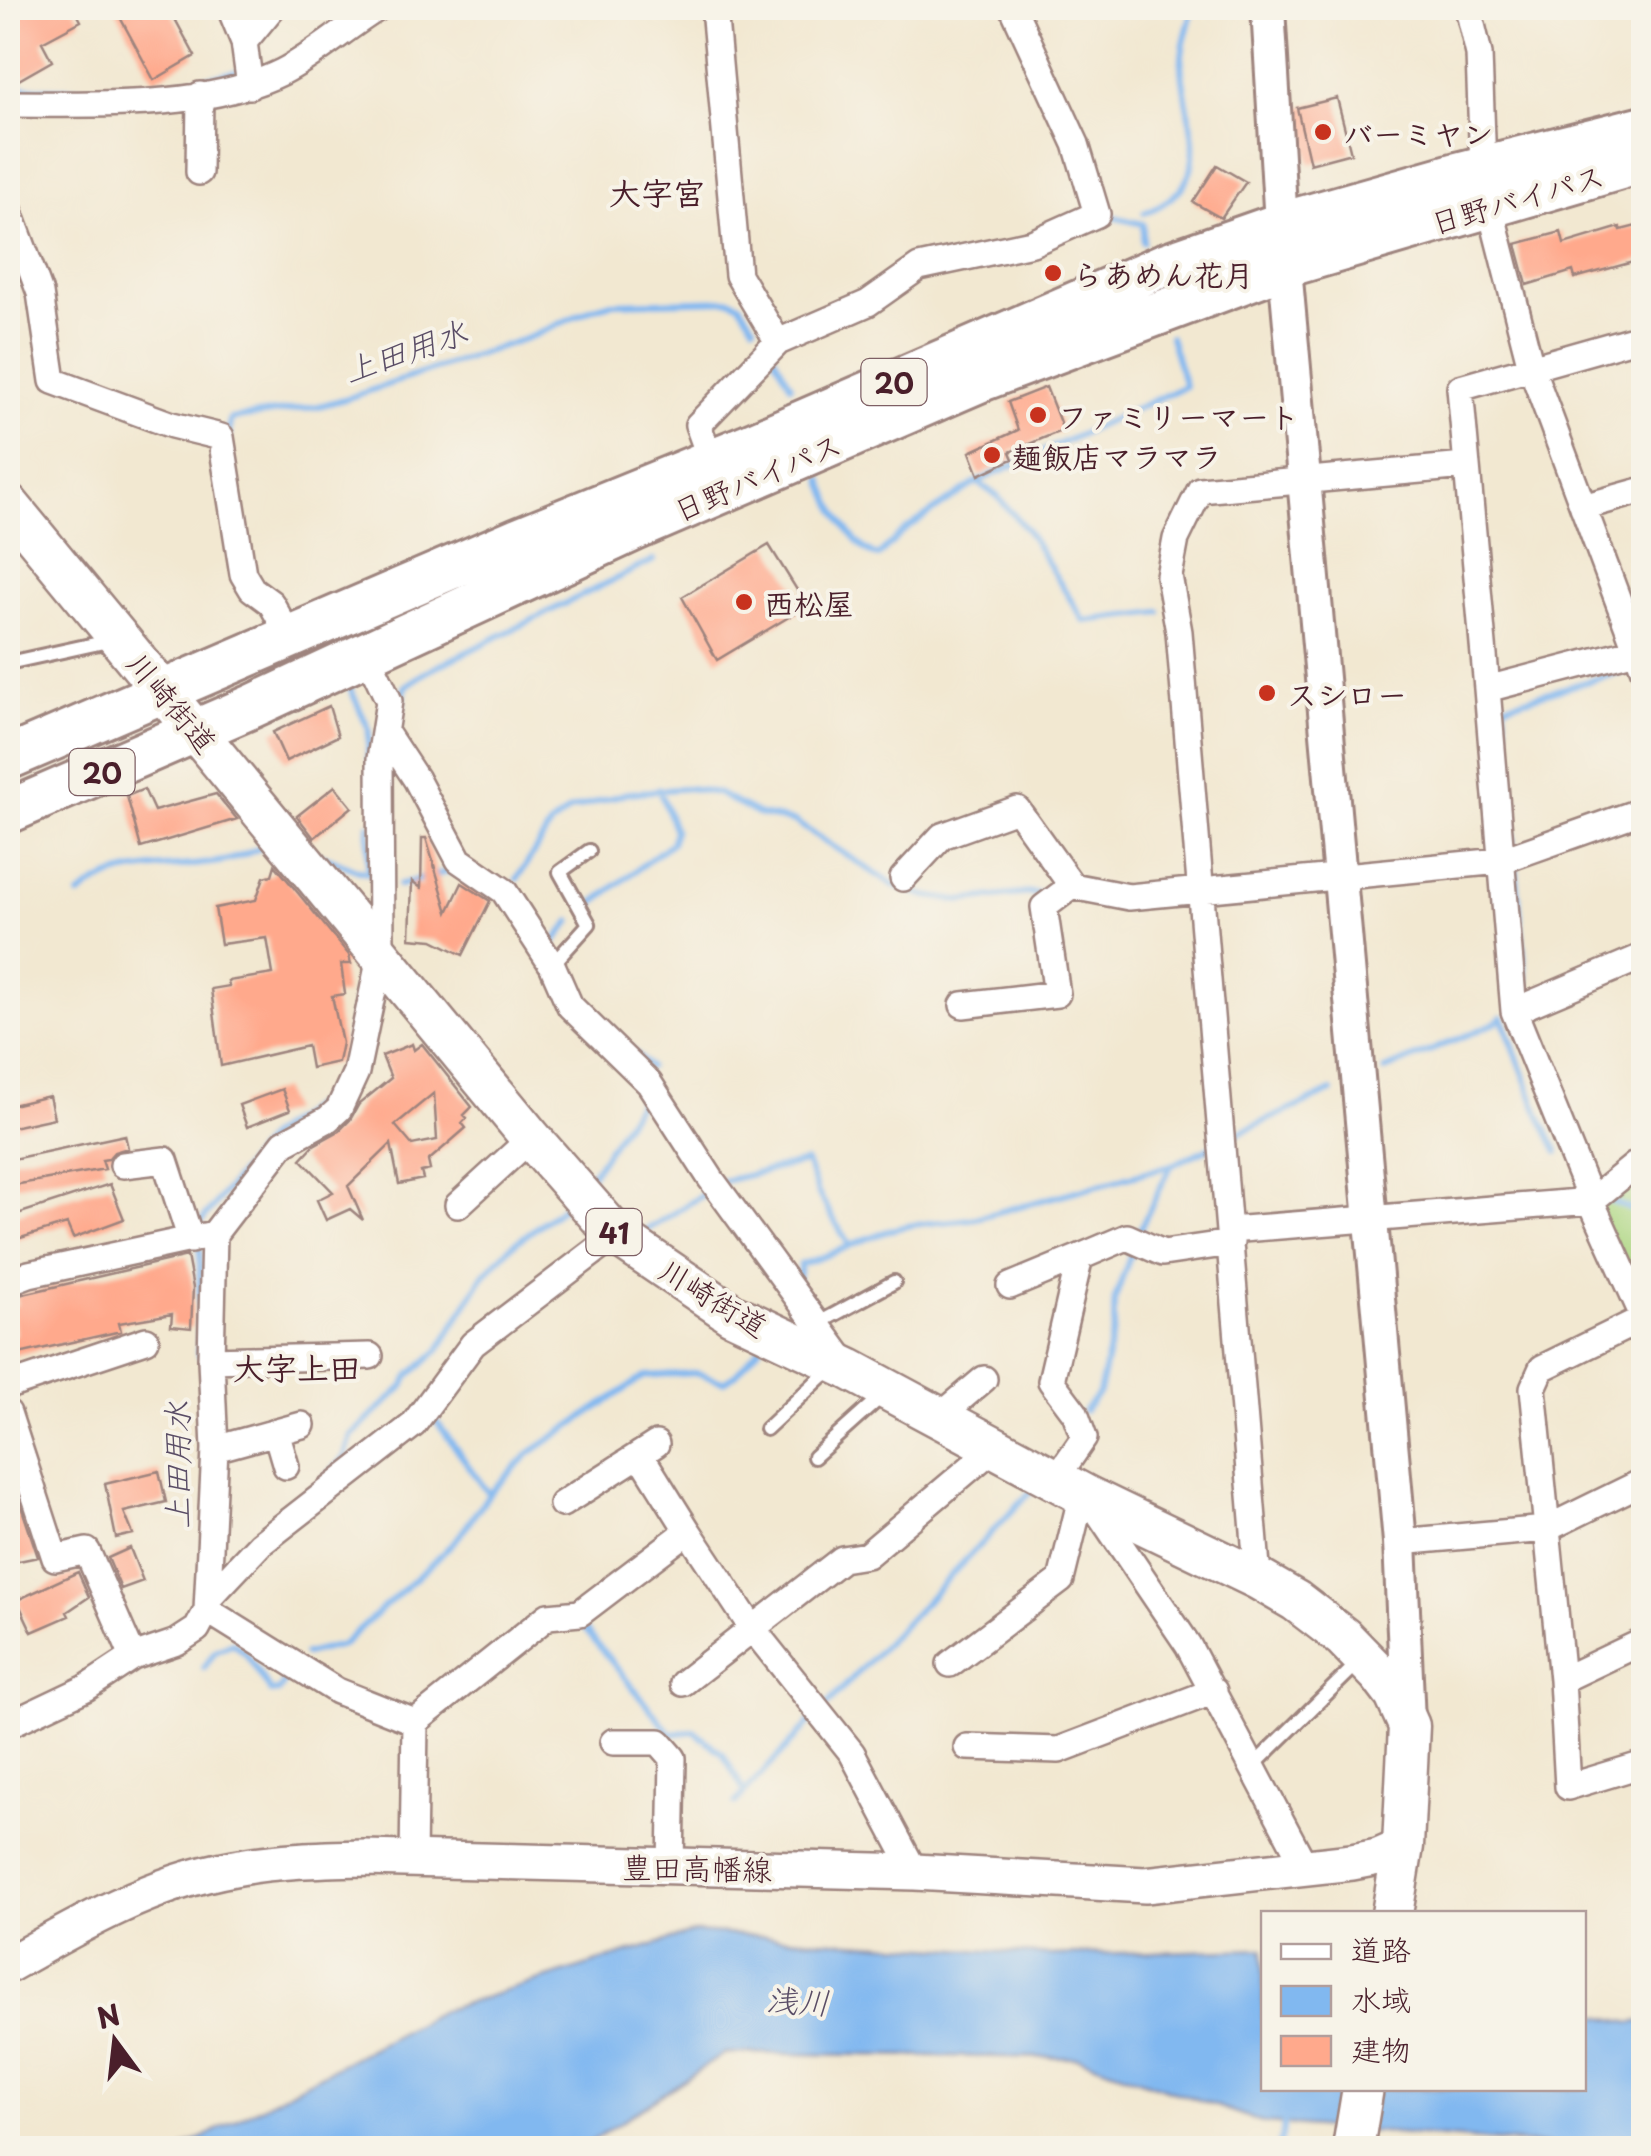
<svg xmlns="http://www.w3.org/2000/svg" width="1651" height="2156" font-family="'Playpen Sans','Klee One',sans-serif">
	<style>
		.green { fill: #add783; stroke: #7c7b57; stroke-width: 2.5 }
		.water { fill: #81b8f0; stroke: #666c8e; stroke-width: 2.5 }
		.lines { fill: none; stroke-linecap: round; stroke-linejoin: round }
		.stream { stroke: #81b8f0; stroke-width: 6 }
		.building { fill: #ffa98c; fill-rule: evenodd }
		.service-casing { stroke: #9e847e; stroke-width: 18 }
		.minor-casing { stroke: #9e847e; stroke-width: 30 }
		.tertiary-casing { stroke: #9e847e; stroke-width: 38 }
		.secondary-casing { stroke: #9e847e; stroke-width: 40 }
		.primary-casing { stroke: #9e847e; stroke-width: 45 }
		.trunk-casing { stroke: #9e847e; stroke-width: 48 }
		.service { stroke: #fff; stroke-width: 12 }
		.minor { stroke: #fff; stroke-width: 25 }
		.tertiary { stroke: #fff; stroke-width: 32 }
		.secondary { stroke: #fff; stroke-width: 35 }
		.primary { stroke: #fff; stroke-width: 40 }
		.trunk { stroke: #fff; stroke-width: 42 }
		.poi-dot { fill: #c8321e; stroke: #f7f3e8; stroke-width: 4 }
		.labels { text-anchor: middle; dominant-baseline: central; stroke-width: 8; stroke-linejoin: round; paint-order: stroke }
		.shield { fill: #f7f3e8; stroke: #7e5f64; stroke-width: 2.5 }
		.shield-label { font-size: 28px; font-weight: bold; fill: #4a1f2b }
		.poi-label { font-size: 30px; font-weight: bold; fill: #4a1f2b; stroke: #f7f3e8; text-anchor: start }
		.street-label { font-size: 30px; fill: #4a1f2b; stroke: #f7f3e8 }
		.neighbourhood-label { font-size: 32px; font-weight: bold; fill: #4a1f2b; stroke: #f7f3e8 }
		.water-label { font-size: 32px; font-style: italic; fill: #5a4d66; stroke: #f7f3e8 }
	</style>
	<rect width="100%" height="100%" fill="#f7f3e8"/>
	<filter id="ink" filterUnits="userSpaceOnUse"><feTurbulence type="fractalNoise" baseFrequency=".01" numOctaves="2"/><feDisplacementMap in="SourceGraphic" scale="20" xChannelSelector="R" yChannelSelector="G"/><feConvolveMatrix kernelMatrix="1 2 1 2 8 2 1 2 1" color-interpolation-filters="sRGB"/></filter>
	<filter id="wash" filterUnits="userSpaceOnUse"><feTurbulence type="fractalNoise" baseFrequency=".0048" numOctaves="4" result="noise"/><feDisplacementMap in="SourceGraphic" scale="40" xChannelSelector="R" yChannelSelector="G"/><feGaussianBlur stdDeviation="2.25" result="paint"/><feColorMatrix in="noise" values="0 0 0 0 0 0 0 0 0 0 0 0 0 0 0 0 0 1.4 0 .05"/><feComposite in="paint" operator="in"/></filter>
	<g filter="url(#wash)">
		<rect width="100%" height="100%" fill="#f2e8d1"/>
		<path class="green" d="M1643,1171V1318L1591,1201Z"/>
		<path class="water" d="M695,1932L1050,1955L1263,1949L1264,2088H1584V2013L1632,2023L1643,2021V2148H1588L1265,2123L1078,2058L725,2053L581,2148H183L441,2011Z"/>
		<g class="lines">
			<path class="stream" d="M8,87C82,92 162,89 235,72
				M1144,213C1221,182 1186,129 1182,68C1180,49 1189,26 1193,8
				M1104,221L1114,217L1143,224V242
				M774,356L791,385
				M229,434L230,419L319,406L348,398L533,336L594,308L612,303L732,300L740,304L754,325
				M822,479C830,503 853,549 878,556L905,530L977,482L1185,386L1170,337
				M977,482L997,496L1026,529L1084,621L1160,612
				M350,688L369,729L368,758
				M399,727L405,686L426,672L654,560
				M1513,842L1504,705L1635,668
				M315,855C334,856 347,870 368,873
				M1516,869L1526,986
				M368,872L369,825
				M517,879L551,825L570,810L627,793L689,788L717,793L757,814L795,822L893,885L926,896L959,901L1030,893L1049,895
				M399,885L450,871L460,873
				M79,896C119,858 178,872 228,860C243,856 257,849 271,843
				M591,905L671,843L675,831L659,789
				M550,948L571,921
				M587,1006L649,1067
				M349,1046L362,959
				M1385,1070L1493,1024L1502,1017L1541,1119L1558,1152
				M1234,1135L1332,1091
				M590,1177L639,1102
				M723,1181L806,1162L818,1193L849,1245
				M1603,1198L1644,1215
				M201,1222L269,1136L321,1101L339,1082
				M1139,1231L1171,1166
				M642,1233L710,1190
				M797,1282L801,1264C834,1255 864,1237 898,1228C922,1221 951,1223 976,1218L1172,1165L1213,1146
				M199,1355L200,1250
				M1084,1411L1099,1392L1114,1327V1301L1133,1248
				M431,1414L489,1494
				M327,1476L345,1456L351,1436L404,1386L409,1376L438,1351L484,1275L510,1247L565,1206
				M579,1622L671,1734L694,1731L723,1754L745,1792
				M305,1654L342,1645L438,1558L460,1535L489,1494L530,1453L645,1376L697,1373L723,1382L736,1374L761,1346
				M204,1668L215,1651L233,1643L246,1654L271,1692L279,1691L289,1675
				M826,1706L1036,1486
				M735,1803L812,1720
				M1279,2148L1286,2116"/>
		</g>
		<g id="blocks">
			<path class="building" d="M8,8H74L81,21L42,42L52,61L8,86Z
				M115,8H169L195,56L154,80Z
				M1337,98L1351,153L1310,164L1297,108Z
				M1217,165L1246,182L1221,218L1193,202Z
				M1644,224V259L1575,278L1573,271L1527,285L1516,244L1561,232L1564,244L1620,227L1621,230Z
				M1046,387L1063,430L1010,452L1013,459L979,475L970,452L1018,430L1008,402Z
				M769,545L807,606L717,660L682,597Z
				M329,706L338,736L286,761L273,732Z
				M335,786L352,807L314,838L297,816Z
				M144,789L154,811L216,794L237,819L141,848L127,796Z
				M422,838H426L448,912L462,883L490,901L463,955L433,940L410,938L412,881L421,888Z
				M275,865L349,955L351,964H341L345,994L332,996L342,1043L338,1062L311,1068L307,1046L221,1066L211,989L229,986L228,981L273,974L267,938L221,944L215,908L256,900L264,877L272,875Z
				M412,1044L414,1050L422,1044L472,1107L464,1115L467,1118L462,1123L466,1128L428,1161L430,1170L421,1172L423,1179L399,1184L391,1144L348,1186L363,1220L350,1209L326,1220L317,1200L333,1192L301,1159L314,1145L339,1131L350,1120L359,1104L391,1078L382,1056ZM434,1093L437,1140L412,1145L395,1125Z
				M282,1089L290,1110L247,1127L239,1105Z
				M49,1096L54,1118L8,1128V1106Z
				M125,1135L128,1148L114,1152L108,1159L102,1160L105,1169L8,1186V1160Z
				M110,1184L124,1219L73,1238L67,1224L14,1240L8,1217Z
				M187,1256L193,1288L191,1328L171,1326L172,1314L119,1323L121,1331L10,1356L8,1337L16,1335L11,1307L17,1305L16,1297L19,1295Z
				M159,1471L166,1502L124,1512L133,1534L116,1538L105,1484Z
				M19,1500L38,1557L14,1562L8,1536V1502Z
				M130,1548L143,1581L121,1589L108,1558Z
				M78,1572L89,1597L67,1612L69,1616L32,1632L17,1600Z"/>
		</g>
	</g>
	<g filter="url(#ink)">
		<use href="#blocks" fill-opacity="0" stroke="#9e847e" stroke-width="2.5"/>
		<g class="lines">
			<defs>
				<path id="service" d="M8,663L113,640
					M552,965L589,924L560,872L589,851
					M817,1324L894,1282
					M766,1429L830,1369
					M814,1457L883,1395
					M1252,1767L1361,1660"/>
				<path id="minor" d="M230,8L244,42L250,86
					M714,8L738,275L778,342
					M1468,8L1479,54L1483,168
					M244,42L272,8
					M8,104C92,104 205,110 282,72C317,54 345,28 378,8
					M199,172L200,95
					M8,207L40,293L53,381L172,425L221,437L243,574L252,589L271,603L290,637
					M1490,207L1531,367L1644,670
					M1644,336L1460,388L1487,689L1644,648
					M711,461L698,425L778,342L868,303L919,267L1032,243L1097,214L1076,144L1013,8
					M1583,507L1644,490
					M1487,689L1514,1011L1591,1201L1644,1318
					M385,732L416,779L459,860L504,891L552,965L570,1006L649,1083L711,1179L846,1364
					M903,878L942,836L1017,809L1072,886L1129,897L1500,861L1644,810
					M963,1005L1057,994L1044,907L1072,886
					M1514,1011L1644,956
					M123,1165L165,1160L191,1240
					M458,1205L531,1138
					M1230,1230L1591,1201L1644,1158
					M8,1282L29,1274L214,1234
					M1010,1286L1080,1257
					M1644,1318L1542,1368L1533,1388L1562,1680L1568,1787L1644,1764
					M211,1360L370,1356
					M8,1386L146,1340
					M8,1413L55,1558L87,1551L133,1657
					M939,1417L984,1379
					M276,1432L286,1466
					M215,1449L302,1425
					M640,1454L688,1531
					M1055,1480L1084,1438L1075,1413L1051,1381L1080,1257L1127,1237L1163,1253L1231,1243
					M562,1504L656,1444
					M1094,1506L1188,1645L1306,1868
					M1400,1542L1546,1529L1644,1481
					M1258,1579L1179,632L1169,576L1176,539L1200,490L1465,466
					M209,1598L260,1544L413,1425L473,1344L616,1235
					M207,1610L337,1691L415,1722
					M950,1664L1061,1580L1082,1494
					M1562,1680L1644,1641
					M683,1683L842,1559L867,1555L994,1448
					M8,1725L86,1688L133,1657L177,1642L197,1629L207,1610L215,1449L211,1360L214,1234L284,1143L328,1119L339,1109L356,1072L381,952L380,759L389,701L367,654
					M613,1742H659L673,1758L671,1866
					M967,1747L1059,1750L1214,1691
					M413,1860L415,1722L548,1616L580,1613L688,1531L752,1628L852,1753L915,1872"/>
				<path id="tertiary" d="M1268,8L1281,224L1400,1542L1408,1722"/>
				<path id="secondary" d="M8,1965C78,1925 153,1882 234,1868C277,1860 321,1859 365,1858L915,1872L1145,1885L1352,1862L1378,1857L1403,1846"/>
				<path id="primary" d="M8,504L531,1138L616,1235L732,1314L849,1369L1088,1497L1258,1579L1296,1601L1343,1637L1379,1674L1395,1695L1409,1726L1403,1846L1392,1914
					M1353,2148L1363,2088"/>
				<path id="trunk" d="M8,758L518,539L747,446L1164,265L1281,224L1457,174L1644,127
					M8,812L253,706L635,529L986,378L1285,266L1644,161"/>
			</defs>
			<use href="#service" class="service-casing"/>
			<use href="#minor" class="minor-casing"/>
			<use href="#tertiary" class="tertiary-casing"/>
			<use href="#secondary" class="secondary-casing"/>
			<use href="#primary" class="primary-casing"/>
			<use href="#trunk" class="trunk-casing"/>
			<use href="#service" class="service"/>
			<use href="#minor" class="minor"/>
			<use href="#tertiary" class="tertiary"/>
			<use href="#secondary" class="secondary"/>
			<use href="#primary" class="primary"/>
			<use href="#trunk" class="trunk"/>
		</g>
	</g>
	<g class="poi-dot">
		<circle cx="1323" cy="132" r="10"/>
		<circle cx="1053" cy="273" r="10"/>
		<circle cx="1038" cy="415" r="10"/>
		<circle cx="992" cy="455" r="10"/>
		<circle cx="744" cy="602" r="10"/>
		<circle cx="1267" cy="693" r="10"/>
	</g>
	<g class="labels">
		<g class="shield">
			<rect x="861.5" y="359" width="65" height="46" rx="8"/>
			<rect x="69.5" y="749" width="65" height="46" rx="8"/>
			<rect x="586.5" y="1209" width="55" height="46" rx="8"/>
		</g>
		<g class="shield-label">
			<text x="894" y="382">20</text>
			<text x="102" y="772">20</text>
			<text x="614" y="1232">41</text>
		</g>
		<g class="poi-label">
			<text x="1343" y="132">バーミヤン</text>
			<text x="1073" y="273">らあめん花月</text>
			<text x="1058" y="415">ファミリーマート</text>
			<text x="1012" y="455">麺飯店マラマラ</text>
			<text x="764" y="602">西松屋</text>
			<text x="1287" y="693">スシロー</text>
		</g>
		<g class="street-label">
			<text transform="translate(1517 198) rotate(-16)">日野バイパス</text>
			<text transform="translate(757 476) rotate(-23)">日野バイパス</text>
			<text transform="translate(173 702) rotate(50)">川崎街道</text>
			<text transform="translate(714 1297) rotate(31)">川崎街道</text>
			<text transform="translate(697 1867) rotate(1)">豊田高幡線</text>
		</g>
		<g class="neighbourhood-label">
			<text x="657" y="192">大字宮</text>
			<text x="297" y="1367">大字上田</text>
		</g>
		<g class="water-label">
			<text transform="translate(405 350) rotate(-19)">上田用水</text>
			<text transform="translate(176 1465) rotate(-90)">上田用水</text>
			<text transform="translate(798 2000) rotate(3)">浅川</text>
		</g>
	</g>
	<rect width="1651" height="2156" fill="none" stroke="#f7f3e8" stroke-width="40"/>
	<rect x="1261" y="1911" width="325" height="180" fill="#f7f3e8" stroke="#b29e9c" stroke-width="2.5"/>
	<rect x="1281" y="1944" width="50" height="15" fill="#ffffff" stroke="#b29e9c" stroke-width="2.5"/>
	<text x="1351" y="1961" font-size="30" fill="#4a1f2b">道路</text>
	<rect x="1281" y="1986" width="50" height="30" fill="#81b8f0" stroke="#b29e9c" stroke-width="2.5"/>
	<text x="1351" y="2011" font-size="30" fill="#4a1f2b">水域</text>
	<rect x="1281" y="2036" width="50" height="30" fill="#ffa98c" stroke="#b29e9c" stroke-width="2.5"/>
	<text x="1351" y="2061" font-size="30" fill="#4a1f2b">建物</text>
	<g transform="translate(115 2041) rotate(345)" stroke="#f7f3e8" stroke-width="8" paint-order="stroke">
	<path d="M0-8L18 38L0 25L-18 38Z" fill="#4a1f2b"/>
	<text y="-15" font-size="28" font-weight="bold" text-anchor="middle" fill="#4a1f2b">N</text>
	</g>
</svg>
